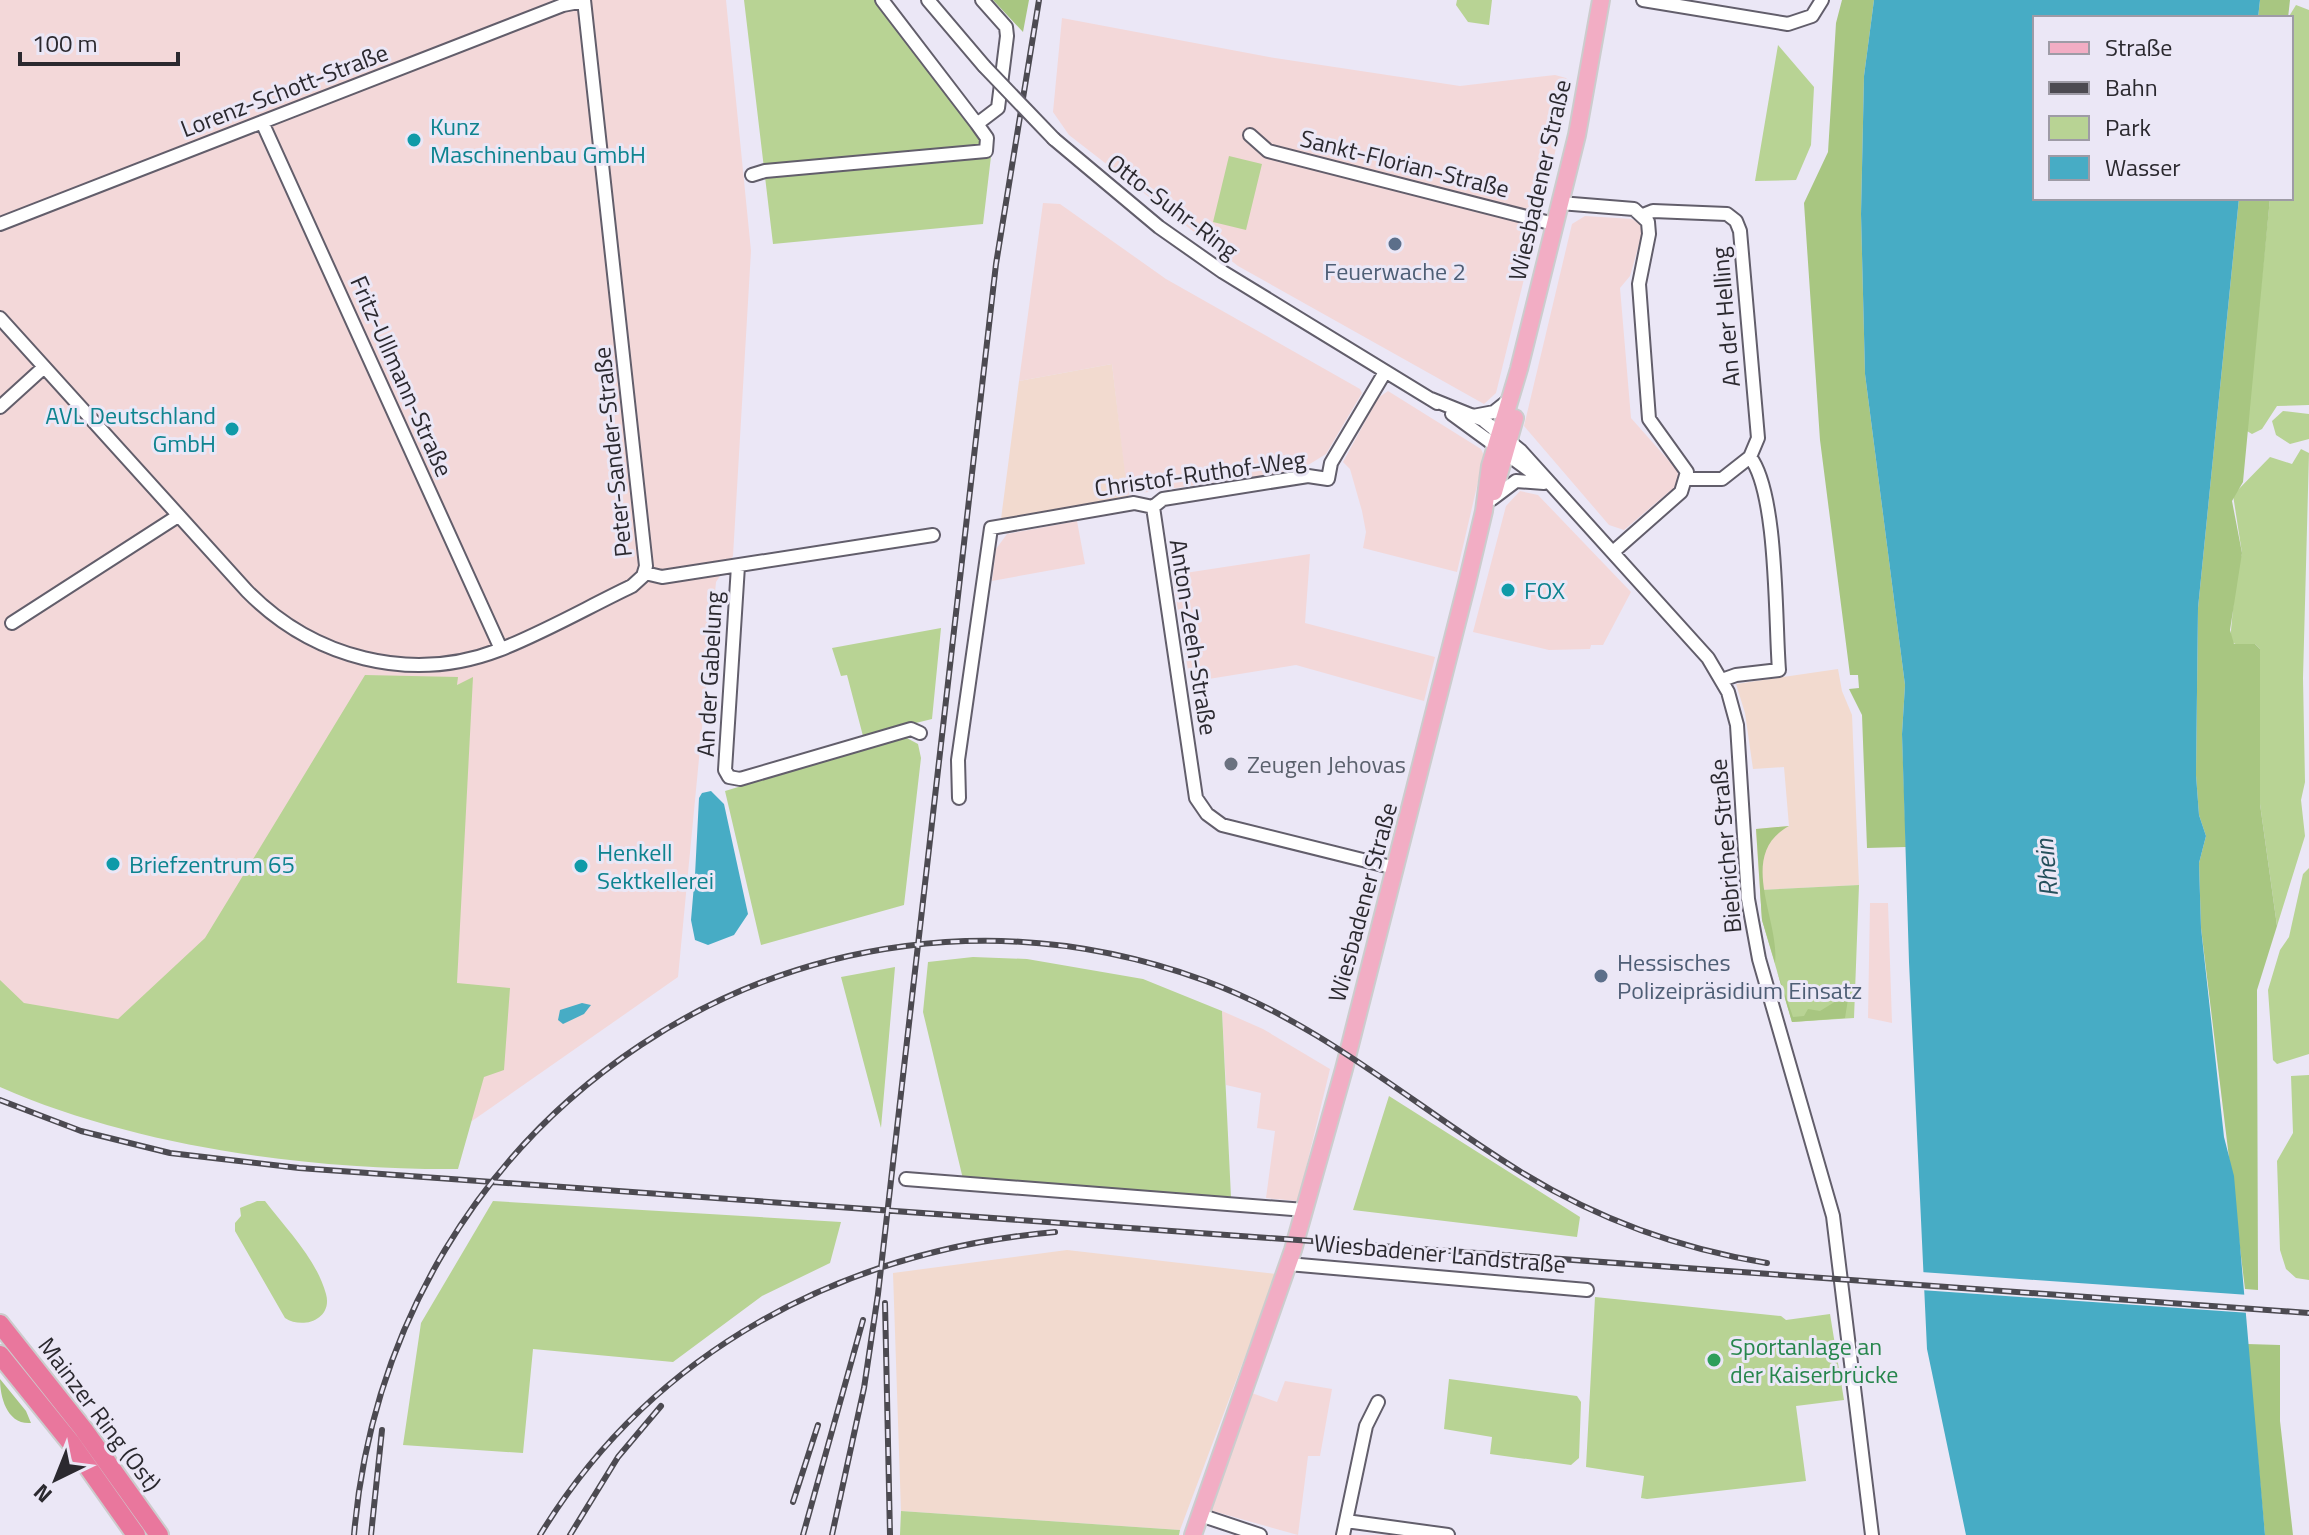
<svg xmlns="http://www.w3.org/2000/svg" width="2309" height="1535" font-family="'Titillium Web',sans-serif">
	<style>
		.commercial { fill: #f3d8d9 }
		.industrial { fill: #f2dacf }
		.green { fill: #b8d394 }
		.forest { fill: #a8c681 }
		.water { fill: #47acc5 }
		.pier { fill: #ebe7f6 }
		.lines { fill: none; stroke-linecap: round; stroke-linejoin: round }
		.minor-casing { stroke: #625e6b; stroke-width: 16 }
		.major-casing { stroke: #cccccd; stroke-width: 20 }
		.highway-casing { stroke: #cccccd; stroke-width: 22 }
		.minor { stroke: #fff; stroke-width: 12 }
		.major { stroke: #f2adc4; stroke-width: 16 }
		.highway { stroke: #e9779d; stroke-width: 18 }
		.rail-casing { stroke: #4c4a51; stroke-width: 6 }
		.rail { stroke: #ebe7f6; stroke-width: 3; stroke-dasharray: 9; stroke-linecap: butt }
		.minor-bridge-casing { stroke: #625e6b; stroke-width: 16; stroke-linecap: butt }
		.minor-bridge { stroke: #fff; stroke-width: 12 }
		.culture-dot { fill: #0f9aa8; stroke: #ebe7f6; stroke-width: 3 }
		.service-dot { fill: #5c6f8a; stroke: #ebe7f6; stroke-width: 3 }
		.worship-dot { fill: #6b7280; stroke: #ebe7f6; stroke-width: 3 }
		.leisure-dot { fill: #2e9e5b; stroke: #ebe7f6; stroke-width: 3 }
		.labels { text-anchor: middle; dominant-baseline: central; stroke-width: 6; stroke-linejoin: round; paint-order: stroke }
		.street-label { font-size: 24px; fill: #2b292f; stroke: #ebe7f6 }
		.culture-label { font-size: 24px; fill: #0d838f; stroke: #ebe7f6; text-anchor: start }
		.service-label { font-size: 24px; fill: #4e5e75; stroke: #ebe7f6 }
		.worship-label { font-size: 24px; fill: #5b616d; stroke: #ebe7f6; text-anchor: start }
		.leisure-label { font-size: 24px; fill: #27864d; stroke: #ebe7f6; text-anchor: start }
		.water-label { font-size: 26px; font-style: italic; fill: #25505c; stroke: #ebe7f6 }
	</style>
	<rect width="100%" height="100%" fill="#ebe7f6"/>
	<path class="commercial" d="M0,0H726L751,251L733,556L716,582L678,977L472,1121L14,1042L0,1033Z
		M1062,18L1269,57L1460,86L1555,75L1566,78L1570,83L1560,132L1496,393L1484,404L1238,266L1069,135L1053,112Z
		M1043,203L1060,204L1166,279L1360,389L1362,393L1326,454L1300,470L1127,495L1112,364L1019,381Z
		M1585,216L1632,219L1640,224L1642,234L1630,276L1620,288L1631,418L1677,470L1679,479L1676,486L1624,530L1609,525L1524,426L1572,224Z
		M1388,391L1481,449L1484,456L1457,572L1363,548L1366,532L1362,511L1350,469L1343,462L1378,398Z
		M1520,491L1538,495L1631,592L1603,645H1591L1590,649L1549,650L1473,632L1506,506Z
		M1077,521L1085,564L992,581L996,549L1007,534Z
		M1310,554L1305,623L1435,657L1424,701L1296,665L1190,682L1172,575Z
		M1870,903H1888L1892,1023L1868,1018Z
		M1222,1011L1263,1029L1330,1069L1298,1201L1266,1198L1275,1131L1257,1128L1261,1093L1226,1085Z
		M1285,1381L1332,1389L1320,1456H1308L1298,1535L1209,1510L1249,1392L1277,1402Z"/>
	<path class="industrial" d="M1112,364L1128,498L1001,519L1019,381Z
		M1838,669L1842,691L1852,715L1859,885L1760,890L1756,829L1789,826L1784,767L1753,769L1745,713L1736,684Z
		M1067,1250L1276,1274L1180,1530L901,1511L893,1273Z"/>
	<path class="green" d="M744,0H876L992,148L983,224L773,244Z
		M1457,0H1492L1489,25L1468,22L1456,5Z
		M2296,5L2309,10V405L2277,406L2262,429L2252,434L2247,431V422L2270,198H2291V18H2288Z
		M1778,45L1814,87L1811,145L1796,180L1755,181Z
		M1229,156L1262,164L1246,230L1213,222Z
		M2283,411L2309,414V439L2290,444L2276,435L2272,421Z
		M2301,449L2309,453L2303,678L2305,782L2301,800L2305,836L2277,926L2260,804V649L2255,644L2239,646L2230,641L2236,576L2242,553L2233,495L2270,457L2292,464Z
		M941,628L932,719L863,736L847,675L841,676L832,648Z
		M365,675L458,677L457,685L473,677L457,983L510,988L504,1070L484,1077L458,1169C310,1170 136,1147 0,1087V980L24,1003L118,1019L205,938Z
		M905,737L918,744L921,758L904,905L761,945L725,791Z
		M2309,868V1054L2277,1064L2273,1060L2268,990L2280,950L2289,937L2303,874Z
		M1859,885L1854,1018L1792,1022L1762,920L1760,890Z
		M973,957L1027,959L1143,979L1222,1011L1231,1197L963,1179L923,1012L928,962Z
		M895,967L881,1128L841,977Z
		M2309,1075V1280L2296,1278L2286,1269L2280,1250L2277,1161L2293,1133L2291,1076Z
		M1389,1096L1580,1217L1577,1237L1353,1210Z
		M257,1201H265C287,1230 316,1258 326,1294C333,1319 303,1330 285,1318L235,1231V1223L241,1216L240,1208Z
		M493,1201L841,1222L830,1263L762,1296L673,1362L533,1349L523,1453L403,1445L421,1323Z
		M1595,1297L1781,1316L1786,1320L1830,1314L1844,1400L1796,1406L1806,1481L1647,1499L1641,1498L1644,1476L1586,1467Z
		M1449,1379L1577,1396L1581,1402L1579,1458L1571,1465L1490,1454L1492,1437L1444,1429Z
		M901,1511L1180,1530L1179,1535H900Z"/>
	<path class="forest" d="M993,0H1029L1023,32Z
		M1842,0H1874L1864,76L1861,214L1865,374L1905,685L1902,734L1906,847L1867,848L1862,715L1849,689L1859,688L1858,675H1850L1820,440L1804,203L1828,152L1836,23Z
		M2260,0H2290L2288,18H2258Z
		M2239,198H2270L2243,482L2232,501L2242,553L2230,630L2234,644H2255L2260,649V804L2277,926L2257,990L2258,1290L2245,1289L2201,928L2199,863L2206,836L2199,815L2196,775L2198,608Z
		M1789,826C1736,855 1780,920 1775,963L1762,920L1756,829Z
		M1777,971L1793,1017L1804,1016L1808,1009L1820,1011L1841,998L1845,991L1849,993L1845,1018L1792,1022Z
		M2247,1344L2280,1345V1421L2293,1535H2265Z
		M0,1379L26,1411L31,1423C7,1425 0,1397 0,1379Z"/>
	<path class="water" d="M1874,0H2260L2258,18H2035V198H2239L2198,608L2196,775L2199,815L2206,836L2199,863L2201,928L2224,1137L2234,1176L2265,1535H1966L1927,1349L1909,962L1902,734L1905,685L1865,374L1861,214L1864,76Z
		M711,791L724,804L748,914L734,935L708,945L695,940L691,920L694,885H707V876L695,875L699,798L702,793Z
		M582,1003L591,1005L584,1014L563,1024L558,1020L560,1010Z"/>
	<path class="pier" d="M1921,1272L2249,1295L2250,1313L1921,1290Z"/>
	<g class="lines">
		<defs>
			<path id="minor" d="M882,0L977,124L998,108L1007,36L1006,27L982,0
				M928,0L984,66
				M1643,0L1788,24L1812,16L1822,0
				M262,122L501,649
				M1250,135L1268,151L1554,224
				M1054,139L1159,227L1223,272L1437,403
				M752,175L765,171L986,151L987,138L977,124
				M1560,203L1634,209L1648,222L1649,234L1639,284L1649,419L1687,472L1681,492L1613,552
				M1643,215L1653,211L1727,214L1736,221L1740,231L1758,438L1750,457C1778,493 1775,621 1779,670L1736,675L1722,680
				M0,224L563,5L584,1
				M0,318L247,591C313,658 410,684 499,650C545,632 588,607 632,586L643,576L646,566L584,0
				M1431,399L1483,420L1521,451L1708,658L1728,692L1737,725L1748,899L1759,959L1833,1216L1872,1535
				M0,407L43,368
				M1452,414L1537,476
				M1473,416L1494,412L1509,400
				M1688,479H1722L1750,457
				M1492,499L1516,481L1544,483
				M1153,507L1196,798L1207,814L1222,825L1395,868
				M738,566L725,770L729,777L740,779L911,729L920,733
				M645,573L662,577L933,535
				M12,623L178,516
				M959,798L958,760L991,528L1134,503L1153,507L1163,499L1308,476L1328,479L1331,463L1385,372
				M906,1179L1305,1210
				M1288,1264L1587,1290
				M1200,1515L1260,1535
				M1346,1521L1448,1535
				M1343,1535L1366,1426L1378,1402"/>
			<path id="major" d="M1494,492L1515,418
				M1193,1535L1293,1250L1344,1069L1467,583L1484,511L1490,466L1519,369L1577,135L1601,0"/>
			<path id="highway" d="M0,1324L84,1430L159,1535
				M0,1355L71,1443L136,1535"/>
		</defs>
		<use href="#minor" class="minor-casing"/>
		<use href="#major" class="major-casing"/>
		<use href="#highway" class="highway-casing"/>
		<use href="#minor" class="minor"/>
		<use href="#major" class="major"/>
		<use href="#highway" class="highway"/>
		<defs>
			<path id="rail" d="M0,1100L81,1131L170,1153L299,1168L2309,1313
				M885,1303L890,1535
				M793,1502L818,1425
				M354,1535C389,1114 801,834 1203,980C1322,1023 1415,1107 1521,1172C1597,1219 1680,1249 1767,1263
				M371,1535L382,1430
				M540,1535C653,1350 843,1251 1055,1232
				M570,1535L618,1457L661,1406
				M803,1535L863,1320
				M832,1535L864,1388L878,1294L996,264L1039,0"/>
		</defs>
		<use href="#rail" class="rail-casing"/>
		<use href="#rail" class="rail"/>
		<defs>
			<path id="minor-bridge" d="M984,66L1054,139"/>
		</defs>
		<use href="#minor-bridge" class="minor-bridge-casing"/>
		<use href="#minor-bridge" class="minor-bridge"/>
	</g>
	<g class="culture-dot">
		<circle cx="414" cy="140" r="8"/>
		<circle cx="232" cy="429" r="8"/>
		<circle cx="1508" cy="590" r="8"/>
		<circle cx="113" cy="864" r="8"/>
		<circle cx="581" cy="866" r="8"/>
	</g>
	<g class="service-dot">
		<circle cx="1395" cy="244" r="8"/>
		<circle cx="1601" cy="976" r="8"/>
	</g>
	<circle class="worship-dot" cx="1231" cy="764" r="8"/>
	<circle class="leisure-dot" cx="1714" cy="1360" r="8"/>
	<g class="labels">
		<g class="street-label">
			<text transform="translate(284 90) rotate(-21)">Lorenz-Schott-Straße</text>
			<text transform="translate(1405 163) rotate(14)">Sankt-Florian-Straße</text>
			<text transform="translate(1539 180) rotate(-77)">Wiesbadener Straße</text>
			<text transform="translate(1173 206) rotate(37)">Otto-Suhr-Ring</text>
			<text transform="translate(1725 317) rotate(-95)">An der Helling</text>
			<text transform="translate(402 376) rotate(66)">Fritz-Ullmann-Straße</text>
			<text transform="translate(612 452) rotate(-96)">Peter-Sander-Straße</text>
			<text transform="translate(1200 473) rotate(-8)">Christof-Ruthof-Weg</text>
			<text transform="translate(1194 637) rotate(81)">Anton-Zeeh-Straße</text>
			<text transform="translate(709 674) rotate(-87)">An der Gabelung</text>
			<text transform="translate(1725 846) rotate(-95)">Biebricher Straße</text>
			<text transform="translate(1362 902) rotate(-75)">Wiesbadener Straße</text>
			<text transform="translate(1440 1253) rotate(5)">Wiesbadener Landstraße</text>
			<text transform="translate(100 1414) rotate(53)">Mainzer Ring (Ost)</text>
		</g>
		<g class="culture-label">
			<text x="430" y="126">Kunz<tspan x="430" dy="28">Maschinenbau GmbH</tspan></text>
			<text x="216" y="415" text-anchor="end">AVL Deutschland<tspan x="216" dy="28">GmbH</tspan></text>
			<text x="1524" y="590">FOX</text>
			<text x="597" y="852">Henkell<tspan x="597" dy="28">Sektkellerei</tspan></text>
			<text x="129" y="864">Briefzentrum 65</text>
		</g>
		<g class="service-label">
			<text x="1395" y="271">Feuerwache 2</text>
			<text x="1617" y="962" text-anchor="start">Hessisches<tspan x="1617" dy="28">Polizeipräsidium Einsatz</tspan></text>
		</g>
		<g class="worship-label">
			<text x="1247" y="764">Zeugen Jehovas</text>
		</g>
		<g class="leisure-label">
			<text x="1730" y="1346">Sportanlage an<tspan x="1730" dy="28">der Kaiserbrücke</tspan></text>
		</g>
		<g class="water-label">
			<text transform="translate(2046 868) rotate(-95)">Rhein</text>
		</g>
	</g>
	<rect x="2033" y="16" width="260" height="184" fill="#ebe7f6" stroke="#9e9ba6" stroke-width="2"/>
	<rect x="2049" y="42" width="40" height="12" fill="#f2adc4" stroke="#9e9ba6" stroke-width="2"/>
	<text x="2105" y="56" font-size="24" fill="#2b292f">Straße</text>
	<rect x="2049" y="82" width="40" height="12" fill="#4c4a51" stroke="#9e9ba6" stroke-width="2"/>
	<text x="2105" y="96" font-size="24" fill="#2b292f">Bahn</text>
	<rect x="2049" y="116" width="40" height="24" fill="#b8d394" stroke="#9e9ba6" stroke-width="2"/>
	<text x="2105" y="136" font-size="24" fill="#2b292f">Park</text>
	<rect x="2049" y="156" width="40" height="24" fill="#47acc5" stroke="#9e9ba6" stroke-width="2"/>
	<text x="2105" y="176" font-size="24" fill="#2b292f">Wasser</text>
	<g transform="translate(56 1479) rotate(223)" stroke="#ebe7f6" stroke-width="6" paint-order="stroke">
	<path d="M0-6L14 30L0 20L-14 30Z" fill="#2b292f"/>
	<text y="-12" font-size="22" font-weight="bold" text-anchor="middle" fill="#2b292f">N</text>
	</g>
	<path d="M20 52v12h158v-12" fill="none" stroke="#2b292f" stroke-width="4"/>
	<text x="32" y="52" font-size="24" fill="#2b292f" stroke="#ebe7f6" stroke-width="6" paint-order="stroke">100 m</text>
</svg>
